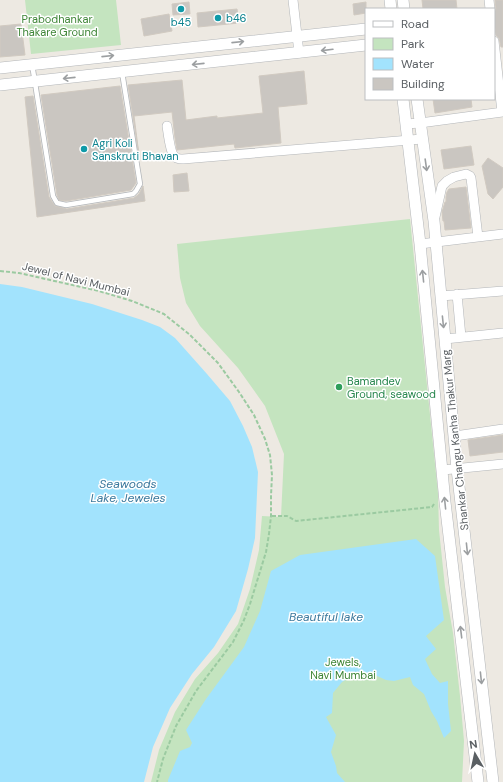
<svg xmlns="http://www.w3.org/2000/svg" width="503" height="782" font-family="'DM Sans',sans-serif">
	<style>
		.green { fill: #c4e4bf }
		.water { fill: #a2e3fd }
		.building { fill: #cac6c1; stroke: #d1cac1 }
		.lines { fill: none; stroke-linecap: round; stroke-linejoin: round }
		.service-casing { stroke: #b3b6b9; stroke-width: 6 }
		.minor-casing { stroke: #b3b6b9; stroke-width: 10 }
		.tertiary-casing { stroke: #b3b6b9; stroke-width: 12 }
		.path { stroke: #9bcaa1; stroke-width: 2; stroke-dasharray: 4 2; stroke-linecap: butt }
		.service { stroke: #fff; stroke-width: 4.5 }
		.minor { stroke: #fff; stroke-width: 9 }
		.tertiary { stroke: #fff; stroke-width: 11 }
		.oneway { stroke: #9c9fa1 }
		.culture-dot { fill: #0f9aa8; stroke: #fff; stroke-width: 1.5 }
		.leisure-dot { fill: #2e9e5b; stroke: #fff; stroke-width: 1.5 }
		.labels { text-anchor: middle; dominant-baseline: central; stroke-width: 3; stroke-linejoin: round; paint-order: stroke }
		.culture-label { font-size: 11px; fill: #0d838f; stroke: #fff; text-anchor: start }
		.park-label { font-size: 11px; fill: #3e8537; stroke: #fff }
		.street-label { font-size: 11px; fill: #5a5f63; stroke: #fff }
		.leisure-label { font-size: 11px; fill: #27864d; stroke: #fff; text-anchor: start }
		.water-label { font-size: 12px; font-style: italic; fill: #3b799d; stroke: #fff }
	</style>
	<rect width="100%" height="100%" fill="#ede9e2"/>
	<path class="green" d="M25,0H116L121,45L31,54Z
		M410,219L438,493L439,530L445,587L453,633L460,696L464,741L462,782H151L159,750L175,712L195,679L218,653L238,624L250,589L259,550L262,516L281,517L284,454L265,406L238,368L200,326L186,303L180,278L177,244Z"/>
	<path class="water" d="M0,284L22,287L92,304L142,320L160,327L175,338L207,374L230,401L243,426L252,447L258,472L255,538L248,569L236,611L214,647L192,674L170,708L153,747L144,782H0Z
		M416,539L435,556L444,620L426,636L436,649L425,659L432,674L440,683L448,681V704L451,731L444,738L437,721L431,711L424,694L413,685L410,677L394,681L386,680L375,675L352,676L342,682L333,693L332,713L326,717L336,735L331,752L336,766L337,773L345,782H168V780L180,751L190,747L192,743L186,730L206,699L244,647L260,611L271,571L300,555Z"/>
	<path class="building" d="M422,0H456L457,9H423Z
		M495,0H503V47H501L499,38L496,35L494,21V13L496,9Z
		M189,2L190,14L173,15L172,4Z
		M366,2V13L354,15L353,4Z
		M237,9L239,23L198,27L197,13Z
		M169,14L172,31L144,36L141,19Z
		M21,24L25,55L0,57V26Z
		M304,71L307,104L278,107L281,143L235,148L234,144L177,150L175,138L172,112L134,116L139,155L128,85L182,80L186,120L217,116V118L263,113L259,76Z
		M120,86L136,183L131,190L66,201L59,200L57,195L41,95Z
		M33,96L49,197L55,206L67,209L134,198L139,194L143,186L145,201L37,217L25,97Z
		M433,99H471L472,107L435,113Z
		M471,146L474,165L444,169L441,150Z
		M488,158L503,168V187L493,199L488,194L482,166Z
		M187,173L189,191L174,192L173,175Z
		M466,187L471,228L445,230L444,221H443L442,212L445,202H446V197L447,192L449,189Z
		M503,435V452L470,456L468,440Z"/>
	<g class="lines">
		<defs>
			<path id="service" d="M32,64L53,196L57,203L66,205L133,194L136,191L140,184L122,72"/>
			<path id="minor" d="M293,0L299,53
				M489,0L490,9
				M494,41L502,112
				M406,124L420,123L503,112
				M167,126C168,132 170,152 174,156C176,159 180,159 183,159L422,139
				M435,217L442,186L447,181L454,177L466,174L470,176L471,178L478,237
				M420,244L503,234
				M457,294L461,337
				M441,296L503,291
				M445,339L503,333
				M455,436L503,429
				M443,470L503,464"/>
			<path id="tertiary" d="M390,0L391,9
				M403,0L404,9
				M0,68L366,29
				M0,85L366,45
				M403,99L420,244L445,502L478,782
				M417,99L434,221L457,469L493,782"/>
		</defs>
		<use href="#service" class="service-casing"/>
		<use href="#minor" class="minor-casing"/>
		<use href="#tertiary" class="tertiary-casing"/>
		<path class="path" d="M0,271L19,273L99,291L132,301L164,314L189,334L218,363L239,392L254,415L265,439L270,455L272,475L271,496V516L269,534L266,552L250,604L244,620L233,642L196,691L176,726L163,759L157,782
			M272,516H287L296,521L432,507L434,504"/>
		<use href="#service" class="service"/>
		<use href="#minor" class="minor"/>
		<use href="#tertiary" class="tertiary"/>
	</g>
	<defs><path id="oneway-shaft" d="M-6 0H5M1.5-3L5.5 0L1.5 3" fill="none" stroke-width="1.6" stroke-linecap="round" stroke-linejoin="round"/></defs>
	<g class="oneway">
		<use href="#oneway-shaft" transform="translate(238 42) rotate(-6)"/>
		<use href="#oneway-shaft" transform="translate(327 50) rotate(173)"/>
		<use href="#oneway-shaft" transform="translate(108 56) rotate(-6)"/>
		<use href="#oneway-shaft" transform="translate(198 64) rotate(174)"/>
		<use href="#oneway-shaft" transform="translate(69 78) rotate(174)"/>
		<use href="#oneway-shaft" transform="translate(426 165) rotate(82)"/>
		<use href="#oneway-shaft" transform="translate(423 276) rotate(-96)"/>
		<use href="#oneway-shaft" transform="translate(443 322) rotate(84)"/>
		<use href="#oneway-shaft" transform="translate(445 503) rotate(-96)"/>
		<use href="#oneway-shaft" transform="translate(467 549) rotate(84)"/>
		<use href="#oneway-shaft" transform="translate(461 632) rotate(-97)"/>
		<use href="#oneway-shaft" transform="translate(481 678) rotate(84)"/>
	</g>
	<g class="culture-dot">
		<circle cx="181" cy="9" r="4"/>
		<circle cx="218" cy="18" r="4"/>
		<circle cx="84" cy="149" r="4"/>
	</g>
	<circle class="leisure-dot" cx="339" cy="387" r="4"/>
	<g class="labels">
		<g class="culture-label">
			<text x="226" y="18">b46</text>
			<text x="181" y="22" text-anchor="middle">b45</text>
			<text x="92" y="143">Agri Koli<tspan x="92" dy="13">Sanskruti Bhavan</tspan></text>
		</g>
		<g class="park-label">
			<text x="57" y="19">Prabodhankar<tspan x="57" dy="13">Thakare Ground</tspan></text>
			<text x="343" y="662">Jewels,<tspan x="343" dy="13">Navi Mumbai</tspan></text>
		</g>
		<g class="street-label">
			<text transform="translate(76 279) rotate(14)">Jewel of Navi Mumbai</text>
			<text transform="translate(455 440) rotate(-96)">Shankar Changu Kanha Thakur Marg</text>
		</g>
		<g class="leisure-label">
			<text x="347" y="381">Bamandev<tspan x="347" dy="13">Ground, seawood</tspan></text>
		</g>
		<g class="water-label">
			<text x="128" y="484">Seawoods<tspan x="128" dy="14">Lake, Jeweles</tspan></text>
			<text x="326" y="617">Beautiful lake</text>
		</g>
	</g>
	<rect x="365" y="8" width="130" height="92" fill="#ffffff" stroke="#bdbfc1"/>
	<rect x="373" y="21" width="20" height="6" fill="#ffffff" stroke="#bdbfc1"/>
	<text x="401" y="28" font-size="12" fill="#5a5f63">Road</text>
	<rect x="373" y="38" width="20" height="12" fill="#c4e4bf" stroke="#bdbfc1"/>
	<text x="401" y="48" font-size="12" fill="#5a5f63">Park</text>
	<rect x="373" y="58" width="20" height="12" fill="#a2e3fd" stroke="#bdbfc1"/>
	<text x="401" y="68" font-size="12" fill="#5a5f63">Water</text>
	<rect x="373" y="78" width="20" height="12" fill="#cac6c1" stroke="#bdbfc1"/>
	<text x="401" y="88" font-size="12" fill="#5a5f63">Building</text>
	<g transform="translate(475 754) rotate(351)" stroke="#ffffff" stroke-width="3" paint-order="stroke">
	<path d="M0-3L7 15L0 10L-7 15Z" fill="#5a5f63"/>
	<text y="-6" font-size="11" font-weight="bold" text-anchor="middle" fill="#5a5f63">N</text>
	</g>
</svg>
